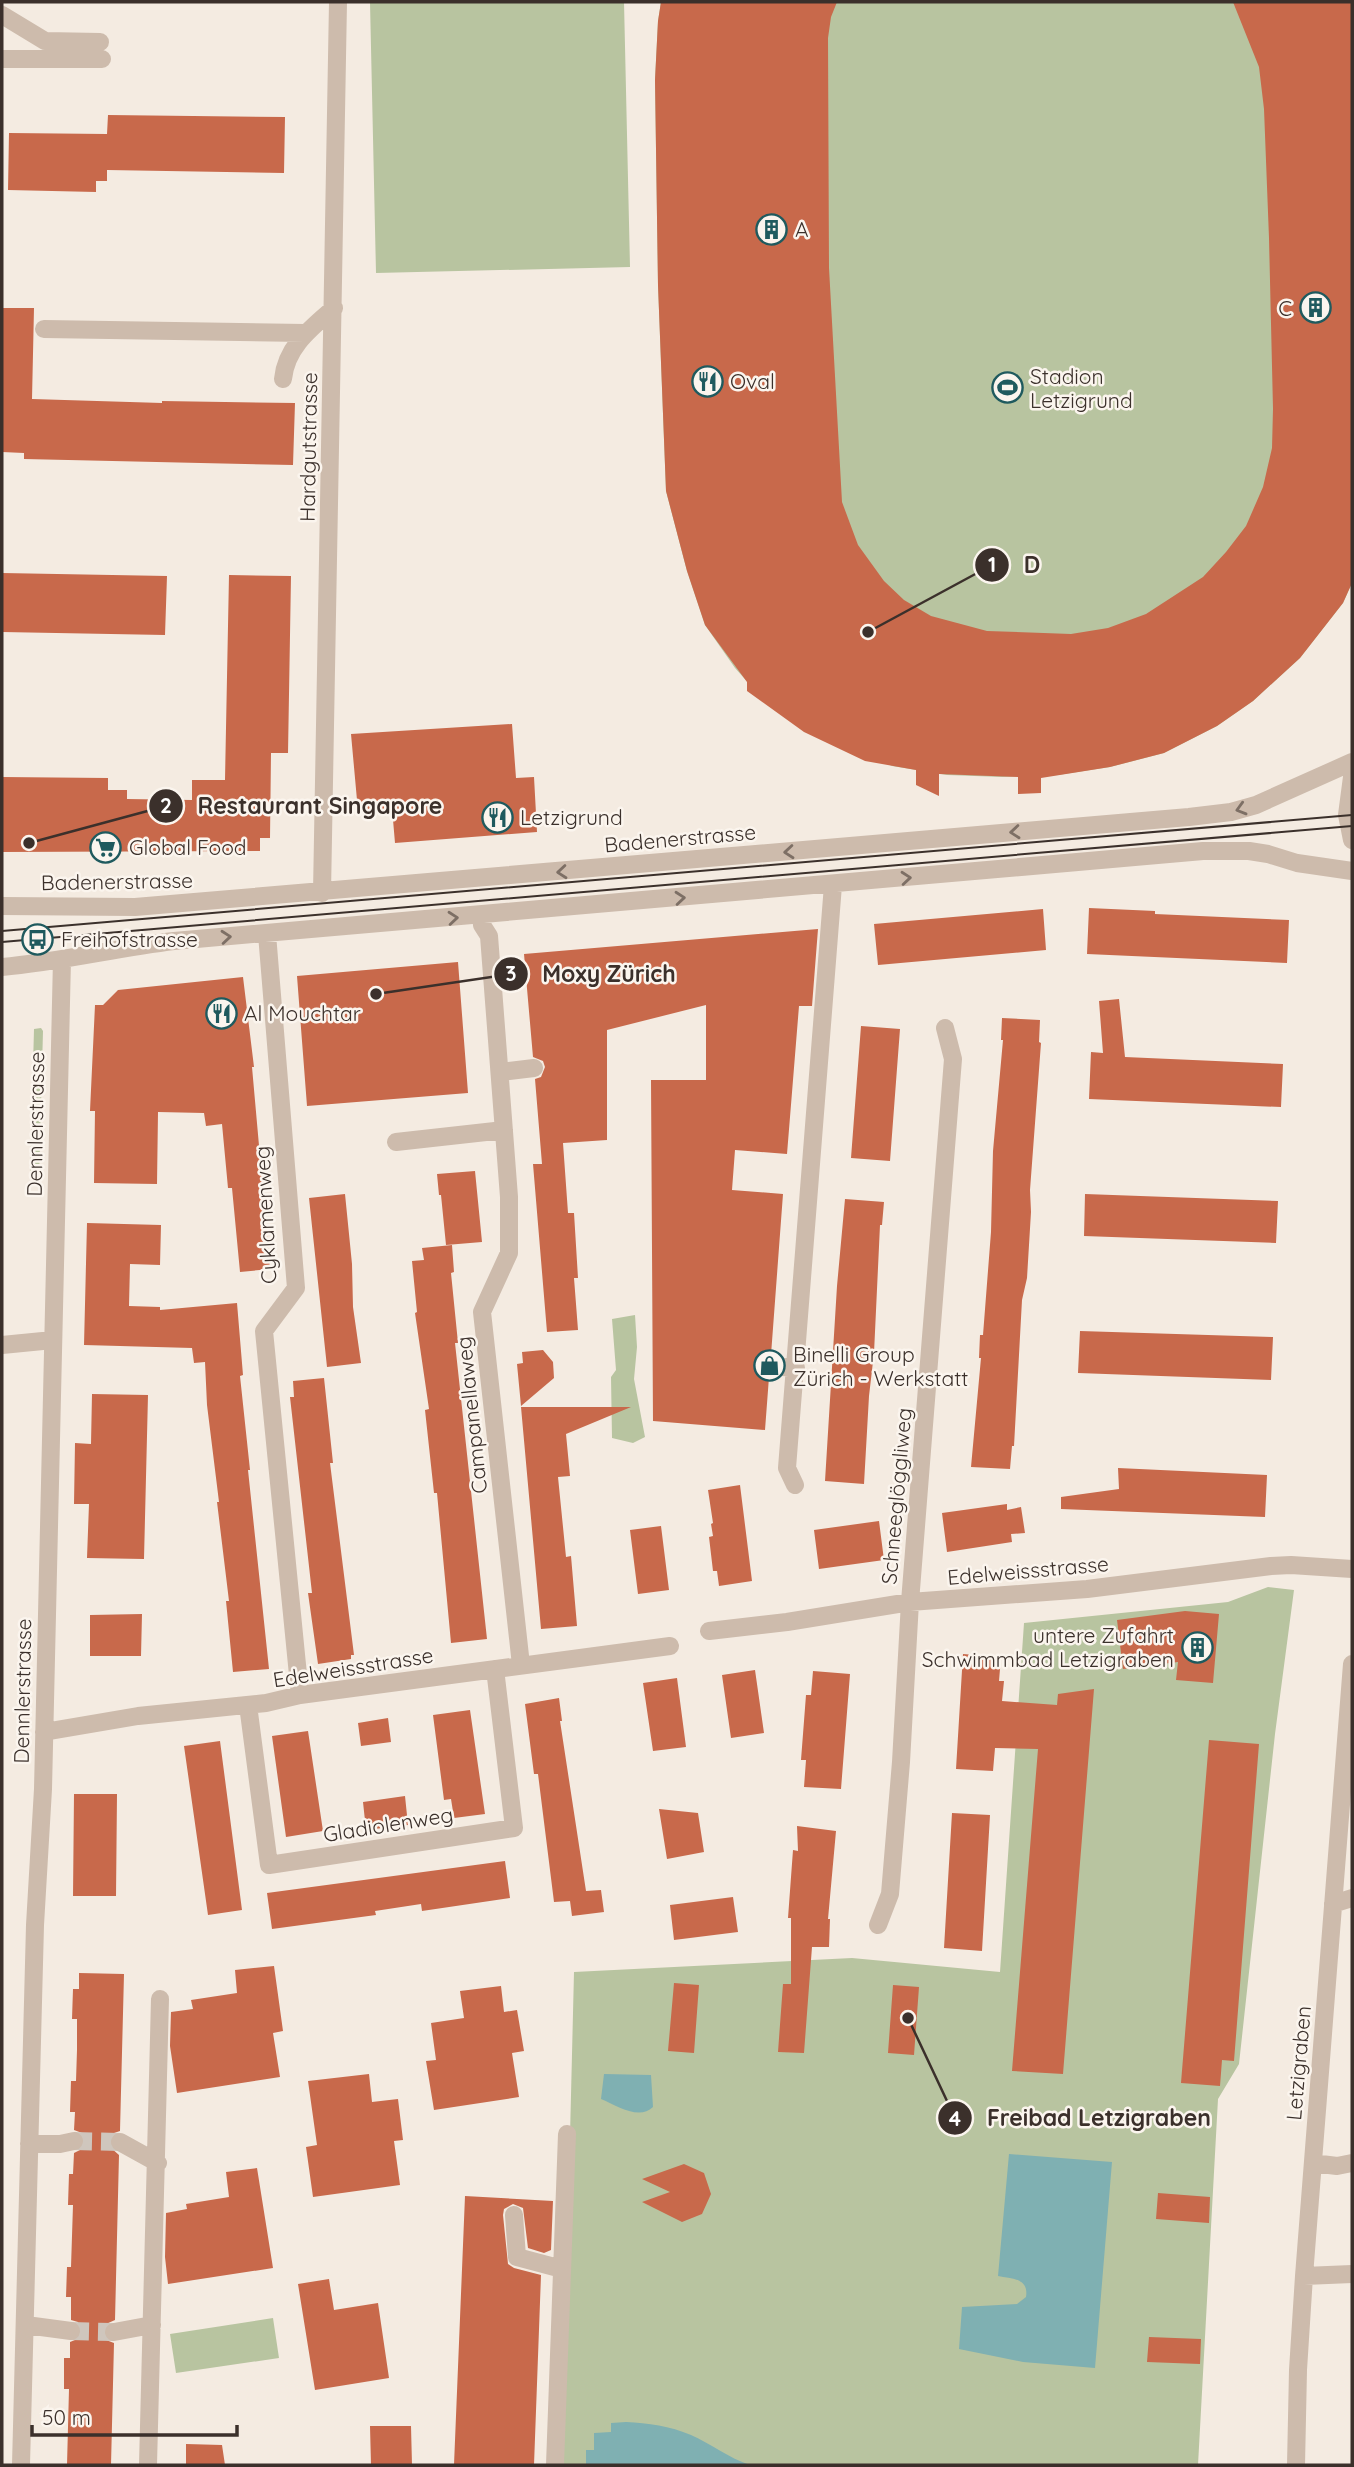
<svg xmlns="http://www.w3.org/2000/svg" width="1354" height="2467" font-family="Quicksand,sans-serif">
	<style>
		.green { fill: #b8c4a0 }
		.water { fill: #7fb0b2 }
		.building { fill: #c8694b }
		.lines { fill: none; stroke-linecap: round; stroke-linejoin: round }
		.minor-tunnel { stroke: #cfc6bd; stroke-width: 18; stroke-dasharray: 18 9; stroke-linecap: butt }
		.minor { stroke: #cdbbac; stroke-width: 18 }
		.tram { stroke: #3b302b; stroke-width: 2 }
		.oneway { stroke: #7d6f65 }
		.labels { text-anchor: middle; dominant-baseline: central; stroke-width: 5; stroke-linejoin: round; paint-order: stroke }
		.poi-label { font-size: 21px; fill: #3b302b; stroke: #fbf5ee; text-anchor: start }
		.street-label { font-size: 21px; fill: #3b302b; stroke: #fbf5ee }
		.leader { fill: none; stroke: #3b302b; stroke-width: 2.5 }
		.callout-dot { fill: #3b302b; stroke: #fbf5ee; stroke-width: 2.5 }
		.mark-label { font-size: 21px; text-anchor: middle; font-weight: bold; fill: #fff }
		.callout-label { font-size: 23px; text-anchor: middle; font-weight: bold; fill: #3b302b; stroke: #fbf5ee; stroke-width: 5; stroke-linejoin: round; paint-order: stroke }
	</style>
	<rect width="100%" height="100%" fill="#f4ebe1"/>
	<path class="green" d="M370,2H624L630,267L376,273Z
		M661,2H1352V583L1343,603L1300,658L1253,701L1217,726L1164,753L1110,767L1058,775L1002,777L947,775L892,766L769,706L735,668L705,625L687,571L666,491L658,285L655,80L658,21Z
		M41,1028L43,1031L39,1180L32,1181L30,1175L34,1029Z
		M635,1315L637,1347L634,1379L645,1437L633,1443L612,1438L611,1377L616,1370L612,1319Z
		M1268,1587L1294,1590L1275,1734L1239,2064L1218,2099L1198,2465H562L574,1972L852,1958L1000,1972L1024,1623L1228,1602Z
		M273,2318L279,2358L176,2373L170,2334Z"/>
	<path class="water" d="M604,2074L651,2075L653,2107C639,2121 616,2105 601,2099Z
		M1009,2154L1112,2162L1095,2368L1023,2362L959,2349L962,2307L1017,2304L1026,2297C1029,2278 1012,2279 998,2276Z
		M626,2422C648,2423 670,2426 691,2435C711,2444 729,2458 750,2465H586V2450H594V2433L611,2432V2423Z"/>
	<path class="building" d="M661,2H837L831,17L828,38L829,268L842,502L858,545L884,581L904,600L931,616L987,631L1071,634L1108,628L1146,614L1203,577L1226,552L1246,526L1263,487L1272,448L1273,409L1269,238L1264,109L1259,67L1233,2H1352V583L1343,603L1300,658L1253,701L1217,726L1164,753L1110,767L1041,778V793L1018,794V777L939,774V796L916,785V770L865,761L804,732L747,691V682L705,625L687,571L666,491L658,285L655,80L658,21Z
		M108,115L285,117L284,173L107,170V181H96V192L8,190L9,133L107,134Z
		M2,308H34L32,399L162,403V401L295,403L293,465L24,459V453L2,452Z
		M2,573L167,576L165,635L2,632Z
		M229,575L291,576L288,753H271L270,838H260V851L2,852V777L108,778V790H127V799L192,800V780H225Z
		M512,724L516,778L534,777L537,832L395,843L392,808L358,811L351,734Z
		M1089,908L1155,911V914L1289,920L1287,963L1087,954Z
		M1043,909L1046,950L878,965L874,924Z
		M818,929L812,1006H799L787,1154L735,1150L732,1190L783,1194L771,1355L765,1356L759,1364L760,1371L769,1377L765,1430L653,1421L651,1080H706V1005L607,1030V1140L563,1143L568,1213H574L578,1278H574L578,1330L547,1332L533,1164H542L535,1079L541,1077L545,1067L543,1061L533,1057L524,954Z
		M458,962L468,1093L307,1106L297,976Z
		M243,977L254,1067H252L270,1269L240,1272L232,1188H228L222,1124L206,1126L204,1113L158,1112L157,1184L94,1183L95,1111H90L95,1005H103L118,990Z
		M1119,999L1125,1057L1283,1064L1281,1107L1089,1099L1091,1052L1103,1053L1099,1001Z
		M1002,1018L1040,1020L1039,1042L1041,1043L1030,1190L1031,1212L1027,1278L1022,1300L1014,1446H1012L1010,1469L971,1467L981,1358H979L980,1335H983L991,1232L993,1151L1003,1040H1001Z
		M861,1026L900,1029L890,1161L851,1158Z
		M475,1171L482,1242L446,1245L441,1195H439L437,1174Z
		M345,1194L352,1264L353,1307L361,1363L327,1367L309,1198Z
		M1085,1194L1278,1201L1276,1243L1084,1236Z
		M845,1199L884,1202L882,1225H880L874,1353L869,1396L864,1484L825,1481L837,1286Z
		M87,1223L161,1225L160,1265L130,1264L129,1306L160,1307V1310L237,1303L243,1375L240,1376L250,1470H248L269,1669L233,1672L226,1601H229L217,1502H219L207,1405L205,1362L194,1363L192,1348L84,1345Z
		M452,1245L454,1272L451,1273L458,1343H455L487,1639L451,1643L437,1493H434L425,1410L429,1409L415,1313L417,1312L412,1261L424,1260L422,1248Z
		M1080,1331L1273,1337L1271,1380L1078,1373Z
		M543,1350L553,1362L554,1378L521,1406L517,1364L523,1363L522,1352Z
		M324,1378L333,1463H330L354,1655H351V1659L318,1664L308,1593H312L290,1397H294L293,1381Z
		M92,1394L148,1395L144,1559L87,1558L89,1504H74L75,1443L91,1444Z
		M521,1407H631L566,1434L570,1476L558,1477L566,1557L571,1556L577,1626L541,1629Z
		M1118,1468L1267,1475L1265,1517L1061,1509V1497L1119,1489Z
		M740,1485L752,1581L719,1586L717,1571H713L709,1537L713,1536L711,1524L713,1523L708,1490Z
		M1007,1504V1510L1021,1507L1025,1533L1011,1534L1012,1542L947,1552L942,1513Z
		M879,1521L884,1560L819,1569L814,1530Z
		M661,1526L669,1590L638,1594L630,1530Z
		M1185,1611L1219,1614L1213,1683L1176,1680L1178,1662L1123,1669L1117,1620Z
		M142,1614L141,1656H90V1615Z
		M963,1654L1001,1657L999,1681H1004L1002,1701L1057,1705L1058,1694L1094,1689L1063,2074L1012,2071L1038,1749L995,1748L993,1771L956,1769Z
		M755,1670L764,1733L731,1738L722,1675Z
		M813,1671L850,1674L841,1789L804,1787L806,1760H801L806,1695H811Z
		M677,1678L686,1747L653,1751L643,1683Z
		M559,1698L562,1721H560L586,1891L601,1890L604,1912L572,1916L570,1901L554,1902L538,1774H534L525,1704Z
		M470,1710L485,1814L454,1818L451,1799L444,1800L433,1715Z
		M388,1718L391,1742L361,1746L358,1723Z
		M308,1731L323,1831L286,1837L272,1736Z
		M1209,1740L1259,1744L1234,2061L1222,2060L1220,2086L1181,2083Z
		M220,1741L242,1910L208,1915L184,1746Z
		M74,1794H117L116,1896H73Z
		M405,1796L408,1825L366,1830L363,1802Z
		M659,1809L698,1813L704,1852L667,1859Z
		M952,1813L990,1815L982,1951L944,1948Z
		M797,1826L836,1831L828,1919H830L829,1947H812L804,2053L778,2052L783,1984H791V1918H788L793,1850L798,1851Z
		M505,1861L510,1898L422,1911L421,1904L375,1911L376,1915L272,1929L267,1893Z
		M733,1897L738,1932L674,1940L670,1905Z
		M274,1966L283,2031L273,2033L280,2077L177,2093L170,2046L171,2012L193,2009L191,2000L237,1993L235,1970Z
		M79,1973L124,1974L120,2131L114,2133L109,2142L111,2148L119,2155L115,2320L106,2324L103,2333L106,2340L114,2343L111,2465H67L69,2389H64V2358H70V2342L80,2338L82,2332L78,2322L71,2320V2297H66L67,2267H71L73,2205H68L69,2174H73L74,2153L82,2149L85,2139L82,2133L74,2130L75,2112H70L71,2081H76L77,2050V2019H72L73,1989H79Z
		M674,1983L699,1985L694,2053L668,2051Z
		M893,1985L919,1987L914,2055L888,2053Z
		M501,1986L504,2012L517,2010L524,2051L512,2053L519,2097L434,2110L426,2061L436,2060L431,2023L464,2018L460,1991Z
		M369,2074L372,2102L398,2099L403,2140L394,2141L400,2185L313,2197L306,2147L317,2145L308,2081Z
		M684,2164L704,2173L711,2194L702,2214L682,2222L642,2202L670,2192L642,2179Z
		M257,2168L273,2268L168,2284L165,2257L166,2213L187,2209L186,2204L229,2197L226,2172Z
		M1158,2193L1210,2197L1209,2223L1156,2219Z
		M465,2196L553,2201L551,2250L544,2253L528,2248L523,2208L513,2204L504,2209L503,2215L508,2264L514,2268L541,2275L534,2465H454Z
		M329,2279L334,2310L378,2303L389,2378L315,2390L298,2284Z
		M1149,2337L1201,2339L1200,2364L1147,2362Z
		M370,2426H411L412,2465H371Z
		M186,2444L222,2445L225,2465H186Z"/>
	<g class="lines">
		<path class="minor-tunnel" d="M74,2141L120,2142
			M71,2331L114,2332"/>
		<path class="minor" d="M2,15L45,41L100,42
			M2,59H102
			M44,329L305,333
			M283,379C286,347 311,328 334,308
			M1352,777L1347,815L1352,840
			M322,893L338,2
			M2,906L135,907L1189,817L1231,812L1256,805L1352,762
			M481,916L482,925L489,936L509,1197V1253L482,1312L521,1665
			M267,934L296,1288L264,1331L300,1695
			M2,967C60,962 116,948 174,941L1203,851H1249L1268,854L1297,863L1352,871
			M501,1072L534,1068
			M396,1142L504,1130
			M2,1345L53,1340
			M770,1366L796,1368
			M795,1485L787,1468L833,885
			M709,1631L787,1622L910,1602L1087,1589L1271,1566L1291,1565L1352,1569
			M248,1705L269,1865L514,1828L495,1669
			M44,1732L138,1716L266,1703L300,1695L670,1646
			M1333,1904L1352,1898
			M878,1925L890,1894L901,1762L910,1602L953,1059L945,1028
			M120,2142L158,2163
			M29,2144H60L74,2141
			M1313,2163L1337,2166L1352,2163
			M514,2215L517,2257L562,2269
			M1304,2276L1352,2274
			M26,2325L71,2331
			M114,2332L152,2325
			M21,2465L35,1925L43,1789L62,959
			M148,2465L160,1999
			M555,2465L567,2134
			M1296,2465L1298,2370L1304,2276L1352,1664"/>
		<path class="tram" d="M2,931L1352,815
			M2,942L1352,826"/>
	</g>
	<defs><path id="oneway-chevron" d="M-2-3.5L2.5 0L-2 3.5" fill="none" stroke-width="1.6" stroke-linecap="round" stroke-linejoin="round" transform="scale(1.75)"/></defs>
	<g class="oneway">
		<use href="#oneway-chevron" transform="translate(1241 809) rotate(164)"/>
		<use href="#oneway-chevron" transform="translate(1015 832) rotate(175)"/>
		<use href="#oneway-chevron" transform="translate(789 852) rotate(175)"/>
		<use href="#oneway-chevron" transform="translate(562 872) rotate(175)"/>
		<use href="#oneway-chevron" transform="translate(906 878) rotate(-5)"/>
		<use href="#oneway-chevron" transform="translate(680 898) rotate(-5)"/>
		<use href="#oneway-chevron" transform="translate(453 918) rotate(-5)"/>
		<use href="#oneway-chevron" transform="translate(226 937) rotate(-5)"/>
	</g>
	<defs>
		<symbol id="building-ring" viewBox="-11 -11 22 22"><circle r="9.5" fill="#fbf5ee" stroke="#1f5a5e" stroke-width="1.5"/><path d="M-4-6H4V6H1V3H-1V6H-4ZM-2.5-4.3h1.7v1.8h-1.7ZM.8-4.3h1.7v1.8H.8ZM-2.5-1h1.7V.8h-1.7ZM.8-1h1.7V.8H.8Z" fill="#1f5a5e"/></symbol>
		<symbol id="restaurant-ring" viewBox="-11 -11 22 22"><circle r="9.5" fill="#fbf5ee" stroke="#1f5a5e" stroke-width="1.5"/><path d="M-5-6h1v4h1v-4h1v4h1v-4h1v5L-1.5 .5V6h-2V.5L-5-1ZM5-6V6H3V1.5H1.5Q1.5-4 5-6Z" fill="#1f5a5e"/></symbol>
		<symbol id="stadium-ring" viewBox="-11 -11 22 22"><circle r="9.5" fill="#fbf5ee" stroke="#1f5a5e" stroke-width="1.5"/><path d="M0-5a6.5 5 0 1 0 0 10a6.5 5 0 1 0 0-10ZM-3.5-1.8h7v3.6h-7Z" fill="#1f5a5e"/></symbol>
		<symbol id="supermarket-ring" viewBox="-11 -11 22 22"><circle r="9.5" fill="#fbf5ee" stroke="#1f5a5e" stroke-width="1.5"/><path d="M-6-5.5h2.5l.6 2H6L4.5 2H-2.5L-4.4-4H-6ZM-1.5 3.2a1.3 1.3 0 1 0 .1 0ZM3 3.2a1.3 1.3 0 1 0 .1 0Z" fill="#1f5a5e"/></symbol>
		<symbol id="bus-ring" viewBox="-11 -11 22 22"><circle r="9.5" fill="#fbf5ee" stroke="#1f5a5e" stroke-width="1.5"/><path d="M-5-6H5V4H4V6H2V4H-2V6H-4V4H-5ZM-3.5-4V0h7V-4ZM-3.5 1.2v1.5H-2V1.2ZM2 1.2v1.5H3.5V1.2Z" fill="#1f5a5e"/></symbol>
		<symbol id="shop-ring" viewBox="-11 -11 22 22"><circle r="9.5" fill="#fbf5ee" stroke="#1f5a5e" stroke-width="1.5"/><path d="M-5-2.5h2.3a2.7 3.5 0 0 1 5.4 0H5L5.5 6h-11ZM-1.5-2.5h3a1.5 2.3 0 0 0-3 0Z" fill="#1f5a5e"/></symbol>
	</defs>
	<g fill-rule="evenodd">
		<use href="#building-ring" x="754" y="212" width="35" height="35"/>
		<use href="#building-ring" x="1298" y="290" width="35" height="35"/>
		<use href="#restaurant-ring" x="690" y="364" width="35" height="35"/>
		<use href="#stadium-ring" x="990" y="370" width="35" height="35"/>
		<use href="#restaurant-ring" x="480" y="800" width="35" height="35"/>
		<use href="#supermarket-ring" x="88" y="830" width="35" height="35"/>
		<use href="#bus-ring" x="20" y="922" width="35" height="35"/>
		<use href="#restaurant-ring" x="204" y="996" width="35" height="35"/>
		<use href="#shop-ring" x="752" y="1348" width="35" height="35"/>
		<use href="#building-ring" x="1180" y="1630" width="35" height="35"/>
	</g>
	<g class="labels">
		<g class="poi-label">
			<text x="795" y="229">A</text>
			<text x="1292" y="308" text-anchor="end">C</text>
			<text x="1030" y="376">Stadion<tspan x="1030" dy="24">Letzigrund</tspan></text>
			<text x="730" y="381">Oval</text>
			<text x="520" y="817">Letzigrund</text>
			<text x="129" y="847">Global Food</text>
			<text x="61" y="939">Freihofstrasse</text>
			<text x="244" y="1013">Al Mouchtar</text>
			<text x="793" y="1354">Binelli Group<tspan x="793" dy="24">Zürich - Werkstatt</tspan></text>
			<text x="1174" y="1635" text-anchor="end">untere Zufahrt<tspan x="1174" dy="24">Schwimmbad Letzigraben</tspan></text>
		</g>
		<g class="street-label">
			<text transform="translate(308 447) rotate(-89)">Hardgutstrasse</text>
			<text transform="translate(680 838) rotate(-5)">Badenerstrasse</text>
			<text transform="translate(117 881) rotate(-1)">Badenerstrasse</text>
			<text transform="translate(35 1124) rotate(-89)">Dennlerstrasse</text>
			<text transform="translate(265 1215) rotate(-93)">Cyklamenweg</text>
			<text transform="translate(471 1415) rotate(-96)">Campanellaweg</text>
			<text transform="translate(896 1496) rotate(-85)">Schneeglöggliweg</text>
			<text transform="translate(1028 1570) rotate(-5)">Edelweissstrasse</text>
			<text transform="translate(353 1667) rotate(-9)">Edelweissstrasse</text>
			<text transform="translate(22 1691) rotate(-89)">Dennlerstrasse</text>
			<text transform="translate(388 1824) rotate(-9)">Gladiolenweg</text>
			<text transform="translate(1298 2063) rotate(-85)">Letzigraben</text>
		</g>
	</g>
	<path class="leader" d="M868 632L992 565M29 843L166 806M376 994L511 974M908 2018L955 2118"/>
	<g class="callout-dot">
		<circle cx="868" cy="632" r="7"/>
		<circle cx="29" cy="843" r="7"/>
		<circle cx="376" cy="994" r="7"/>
		<circle cx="908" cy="2018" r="7"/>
		<circle cx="992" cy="565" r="18"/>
		<circle cx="166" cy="806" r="18"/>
		<circle cx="511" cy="974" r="18"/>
		<circle cx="955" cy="2118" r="18"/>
	</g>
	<g class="mark-label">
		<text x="992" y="572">1</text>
		<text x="166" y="813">2</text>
		<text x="511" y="981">3</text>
		<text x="955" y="2126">4</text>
	</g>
	<g class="callout-label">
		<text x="1032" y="573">D</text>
		<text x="320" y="814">Restaurant Singapore</text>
		<text x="609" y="982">Moxy Zürich</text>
		<text x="1099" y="2126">Freibad Letzigraben</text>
	</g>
	<rect width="1354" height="2467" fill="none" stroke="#3b302b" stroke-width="7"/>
	<path d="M32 2425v10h205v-10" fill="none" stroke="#3b302b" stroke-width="3.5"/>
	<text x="42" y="2425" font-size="21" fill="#3b302b" stroke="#fbf5ee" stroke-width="5" paint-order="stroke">50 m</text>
</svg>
